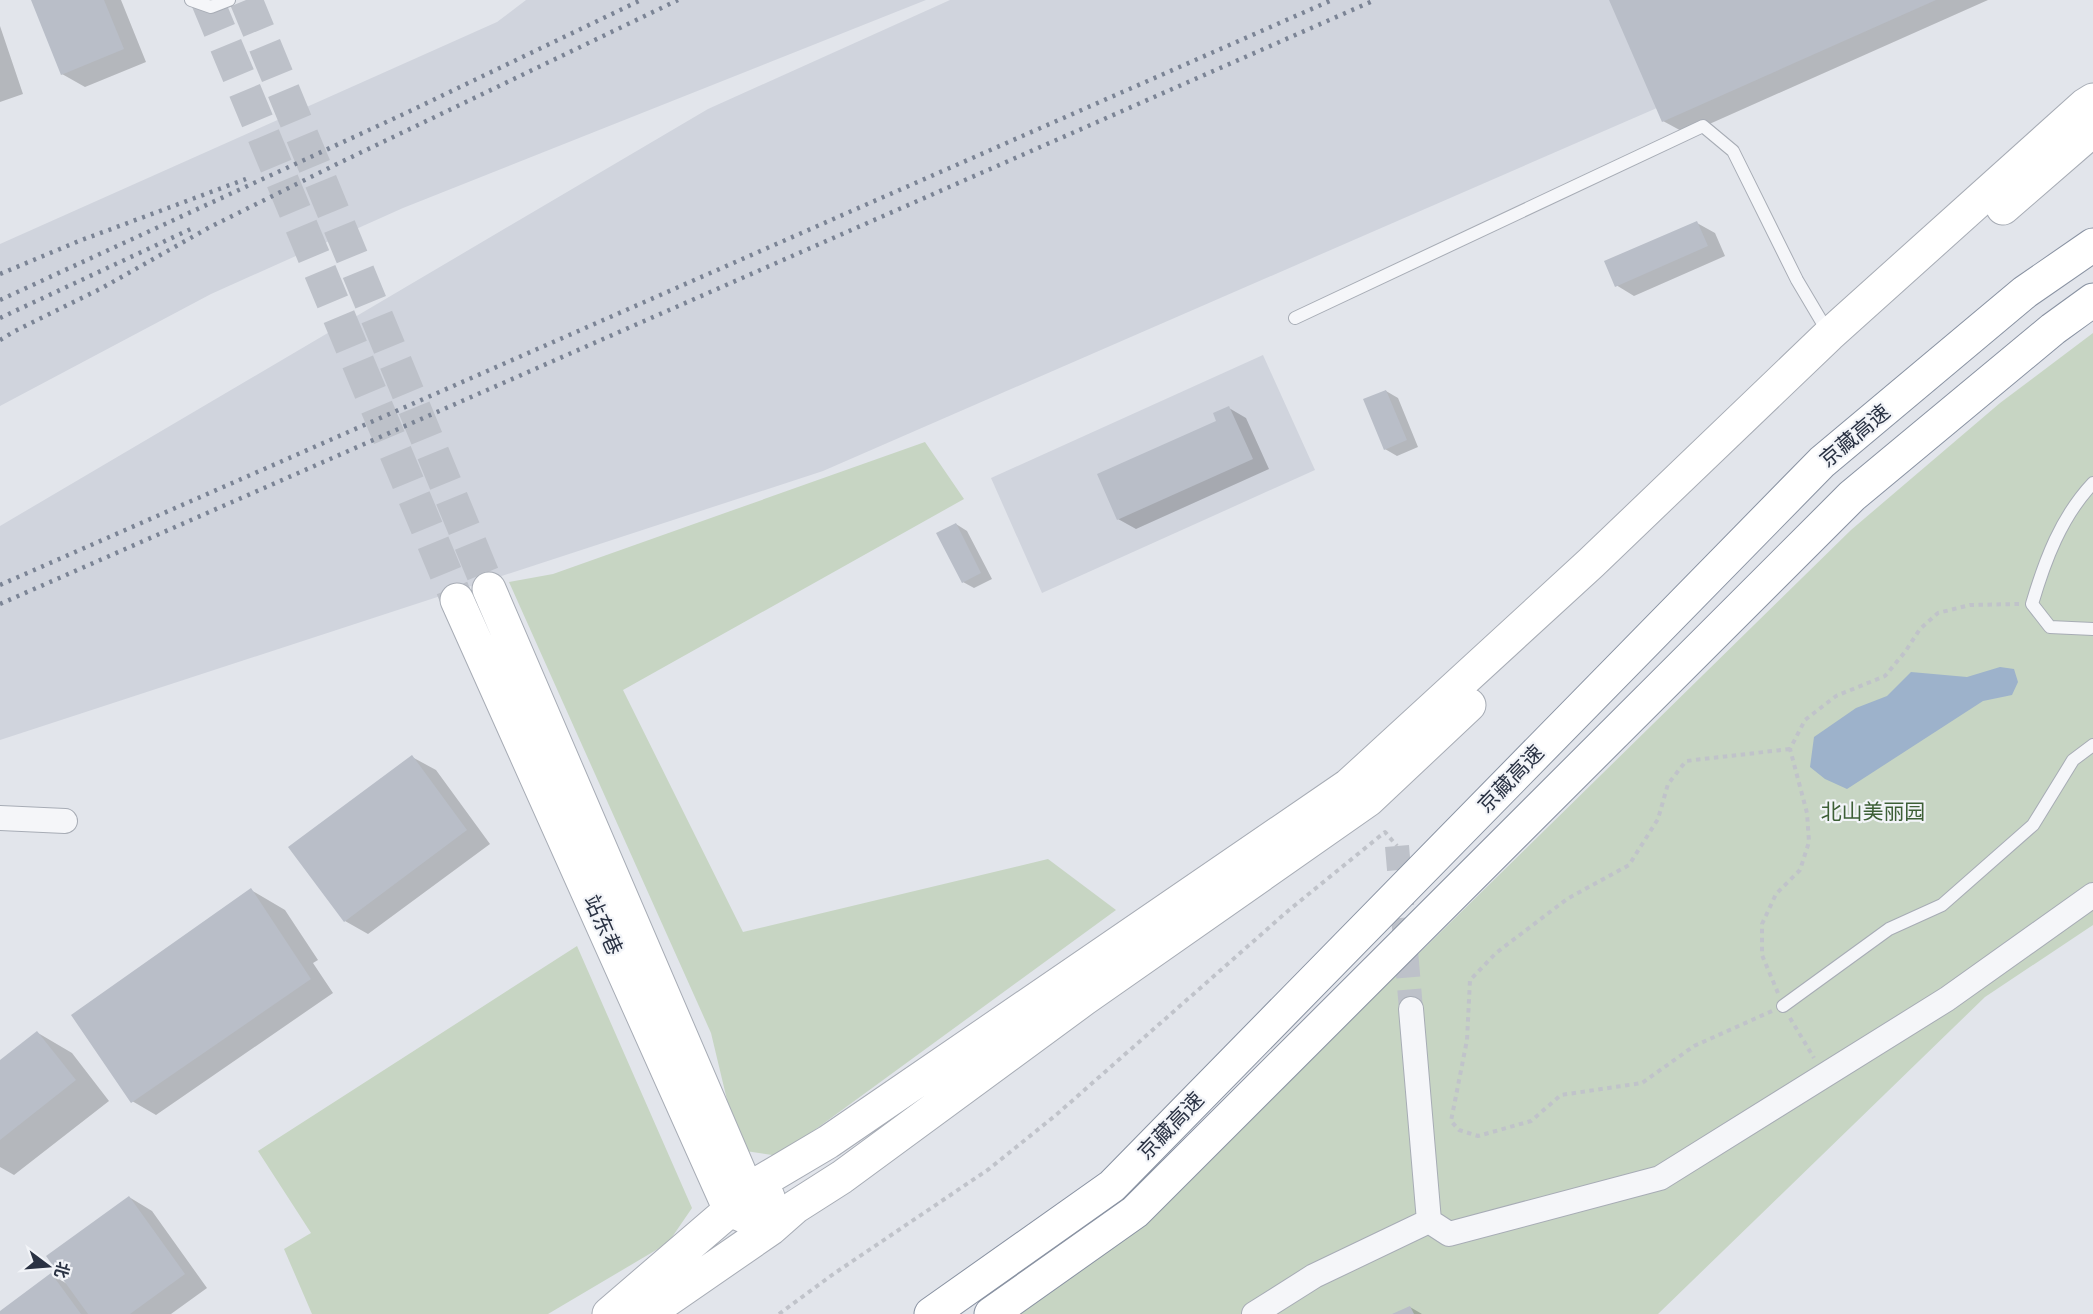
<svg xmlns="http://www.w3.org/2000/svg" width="2093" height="1314" font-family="'DM Sans','Noto Sans SC',sans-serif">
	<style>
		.built { fill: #d0d4dd }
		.green { fill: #c7d5c3 }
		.water { fill: #9db2cb }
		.shadow { fill: #0003 }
		.building { fill: #b9bec8 }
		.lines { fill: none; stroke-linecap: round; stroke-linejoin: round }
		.minor-tunnel { stroke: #bdc1c9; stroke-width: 24; stroke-dasharray: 24 12; stroke-linecap: butt }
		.secondary-tunnel { stroke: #bdc1c9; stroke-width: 33; stroke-dasharray: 33 16; stroke-linecap: butt }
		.service-casing { stroke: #a7acb5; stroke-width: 14 }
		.minor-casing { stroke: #a7acb5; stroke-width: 26 }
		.secondary-casing { stroke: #a7acb5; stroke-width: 35 }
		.motorway-casing { stroke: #8992a2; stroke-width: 35 }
		.path { stroke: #c0c3ca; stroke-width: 4; stroke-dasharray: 4.5 4.5; stroke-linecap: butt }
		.service { stroke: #f5f6f9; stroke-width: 12 }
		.minor { stroke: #f5f6f9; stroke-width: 24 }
		.secondary { stroke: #fff; stroke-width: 33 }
		.motorway { stroke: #fff; stroke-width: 33 }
		.rail { stroke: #7b8495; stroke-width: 4.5; stroke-dasharray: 3 6; stroke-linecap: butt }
		.labels { text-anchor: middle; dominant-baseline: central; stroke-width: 4.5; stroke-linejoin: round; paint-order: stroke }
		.street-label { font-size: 21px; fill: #2a3243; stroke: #f2f4f8 }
		.park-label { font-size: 21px; fill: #3d5f36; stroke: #f2f4f8 }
	</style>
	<rect width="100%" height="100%" fill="#e2e5eb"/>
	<path class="built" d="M526,0H926L403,208L211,294L0,406V244L497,22Z
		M950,0H1905L823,471L0,740V526L708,109Z
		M1263,355L1315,470L1042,593L991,478Z"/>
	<path class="green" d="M2093,333V925L1985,997L1658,1314H1003L1196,1162L1404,968L1851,530L2000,403Z
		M925,442L964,499L623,690L743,932L1048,859L1116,910L779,1156L739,1150L711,1033L509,582L553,574Z
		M577,946L692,1208L668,1243L548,1314H312L284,1249L311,1233L258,1151Z"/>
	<path class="water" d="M2000,667L2014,669L2018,682L2012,695L1983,701L1847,789L1825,779L1810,767L1814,737L1856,708L1887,696L1911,672L1967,677Z"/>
	<path class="shadow" d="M32,0H121L146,62L85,87L62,74Z
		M1611,0H1988L1687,134L1663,121Z
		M0,26L23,94L0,102Z
		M1697,223L1715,233L1725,256L1634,296L1616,285Z
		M1386,391L1398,398L1418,447L1397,456L1385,449Z
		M1229,408L1246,418L1269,469L1136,529L1118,519L1218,421Z
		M956,524L967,531L992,579L974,588L963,582Z
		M412,757L436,770L490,844L368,934L345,921Z
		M251,890L285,910L318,960L313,963L333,993L156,1115L132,1101Z
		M38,1033L72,1053L109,1101L14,1175L0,1167V1062Z
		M129,1197L152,1211L207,1288L171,1314H0L52,1275L69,1285Z
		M1410,1307L1422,1314H1396Z"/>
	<path class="building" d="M31,0H104L124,49L61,75Z
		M1609,0H1936L1662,122Z
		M1697,221L1708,246L1615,287L1604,261Z
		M1386,390L1407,440L1384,450L1363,399Z
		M1229,406L1253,459L1117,520L1097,474L1216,421L1213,413Z
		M956,523L981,573L962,583L936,533Z
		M412,755L467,830L344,922L288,847Z
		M251,888L311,979L131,1103L71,1015Z
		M37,1031L76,1080L0,1140V1060Z
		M129,1196L185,1274L130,1314H88L46,1256Z
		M51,1273L81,1314H0V1311Z
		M1410,1306L1414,1314H1392Z"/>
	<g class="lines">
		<path class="minor-tunnel" d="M1397,846L1411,1009"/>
		<path class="secondary-tunnel" d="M207,0L457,600
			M246,0L489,589"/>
		<defs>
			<path id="service" d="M191,0L211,7L229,0
				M1295,318L1703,126L1733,151L1797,280L1829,334
				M2093,483C2061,517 2045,560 2032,604L2050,627L2093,629
				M1783,1006L1889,929L1942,905L2033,825L2073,760L2093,745"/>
			<path id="minor" d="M0,818L65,821
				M1411,1009L1429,1221
				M1254,1314L1314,1276L1429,1221L1449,1234L1660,1178L1947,999L2093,895"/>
			<path id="secondary" d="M2003,208L2093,130
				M489,589L747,1190L768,1197
				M457,600L730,1210L748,1218
				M609,1314L730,1210L747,1190L828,1142L1349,785L1591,563L1829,335L2085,105L2093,100
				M647,1314L770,1229L795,1207L842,1177L1084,999L1368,800L1469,705"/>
			<path id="motorway" d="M931,1314L1112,1186L1822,462L2025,292L2093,245
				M991,1314L1135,1212L1852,496L2053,329L2093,300"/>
		</defs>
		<use href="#service" class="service-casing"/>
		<use href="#minor" class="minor-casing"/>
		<use href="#secondary" class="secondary-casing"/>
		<use href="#motorway" class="motorway-casing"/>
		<path class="path" d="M1778,993L1762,955V924L1776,894L1800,870L1809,842L1807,813L1790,749L1805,720L1836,696L1885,676L1905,652L1920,629L1938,613L1970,605L2019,604
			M1772,1011L1694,1046L1642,1083L1561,1095L1531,1121L1478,1136L1459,1130L1451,1121L1467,1040L1470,980L1496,953L1567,899L1629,865L1658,819L1668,784L1686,761L1790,749
			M1790,1018L1814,1058
			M779,1314L832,1275L989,1169L1056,1115L1289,910L1385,832L1397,846"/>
		<use href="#service" class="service"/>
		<use href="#minor" class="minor"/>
		<use href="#secondary" class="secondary"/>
		<use href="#motorway" class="motorway"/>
		<path class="rail" d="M0,274L79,241L246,179
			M0,300L406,113L641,0
			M0,318L193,228
			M0,340L15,331L102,288L210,227L337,164L678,0
			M0,585L1332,0
			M0,604L1375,0"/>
	</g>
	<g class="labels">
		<g class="street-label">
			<text transform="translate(1855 436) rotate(-40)">京藏高速</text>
			<text transform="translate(1511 779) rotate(-46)">京藏高速</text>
			<text transform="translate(603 925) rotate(66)">站东巷</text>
			<text transform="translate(1171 1126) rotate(-46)">京藏高速</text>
		</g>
		<g class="park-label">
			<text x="1873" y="812">北山美丽园</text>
		</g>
	</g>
	<g transform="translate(48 1266) rotate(106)" stroke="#f2f4f8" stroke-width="4.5" paint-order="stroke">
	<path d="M0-4.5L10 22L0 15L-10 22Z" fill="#2a3243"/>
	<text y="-9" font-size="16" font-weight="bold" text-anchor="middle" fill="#2a3243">北</text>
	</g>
</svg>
